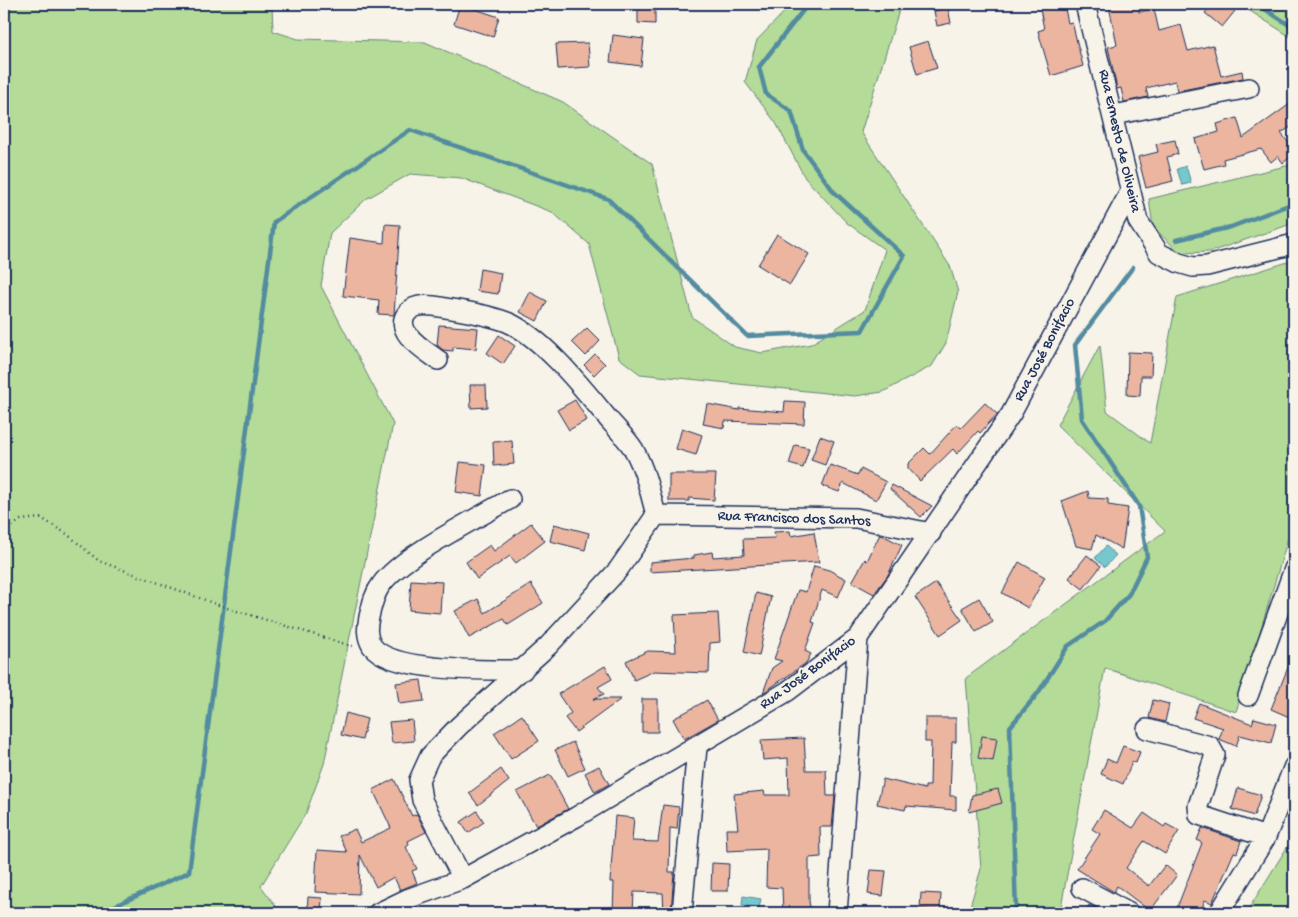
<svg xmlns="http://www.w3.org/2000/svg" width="1298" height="917" font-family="'Gochi Hand',sans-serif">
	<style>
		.green { fill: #b4db97; stroke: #68857a }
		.water { fill: #76c8cc; stroke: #528ba0 }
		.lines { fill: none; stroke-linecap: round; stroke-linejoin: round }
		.stream { stroke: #528ba0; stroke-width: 4.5 }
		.building { fill: #ebb5a0; stroke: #1b2f5e }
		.minor-casing { stroke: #1b2f5e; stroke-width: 22 }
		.path { stroke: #1b2f5e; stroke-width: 2.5; stroke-dasharray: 1 4; stroke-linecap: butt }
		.minor { stroke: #f7f3e8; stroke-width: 19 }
		.labels { text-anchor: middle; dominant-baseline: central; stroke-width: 4.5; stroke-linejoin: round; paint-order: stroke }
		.street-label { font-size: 15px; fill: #1b2f5e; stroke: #f7f3e8 }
	</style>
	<rect width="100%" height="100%" fill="#f7f3e8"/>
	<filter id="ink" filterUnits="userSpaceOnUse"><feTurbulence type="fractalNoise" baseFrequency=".02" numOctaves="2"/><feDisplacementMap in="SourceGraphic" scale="10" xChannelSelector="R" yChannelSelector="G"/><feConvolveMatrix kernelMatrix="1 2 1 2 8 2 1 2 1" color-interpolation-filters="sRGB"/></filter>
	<g filter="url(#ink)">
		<path class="green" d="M4,4H272L273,31L298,39L425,42L563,102L652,164L692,317L735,347L762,353L811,344L865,310L885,250L847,223L805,178L776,123L745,82L757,40L792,4H901L861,132L950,266L958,292L946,343L932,366L883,392L855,396L640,374L619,358L589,244L552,212L461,178L410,174L366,199L330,233L321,286L393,424L324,764L306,813L261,886L281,913H4Z
			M1239,4H1294V39Z
			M1294,164V223L1210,252L1180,253L1153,227L1149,199Z
			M1294,260V526L1292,525L1236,712L1105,668L1060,913H968L981,869L966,678L1165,531L1057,425L1100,345L1107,411L1150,443L1177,297Z
			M1294,836V913H1247L1253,902Z"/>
		<path class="water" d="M1186,166L1191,183L1182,185L1177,169Z
			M1106,546L1116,555L1105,567L1095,558Z
			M743,896L761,899L759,908L742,905Z"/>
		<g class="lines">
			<path class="stream" d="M1257,4L1294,28
				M1176,240L1231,227L1294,203
				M99,913L189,872L274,222L410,130L608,199L747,336L862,331L904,256L834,192L803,150L791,111L766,94L759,67L808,4
				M1016,913L1010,727L1038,693L1068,646L1105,621L1129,594L1147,557L1139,506L1082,419L1075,345L1133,267"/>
		</g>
		<path class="building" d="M460,4L499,17L493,37L454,24Z
			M638,4H655V24L638,23Z
			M1039,4H1064L1068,23L1072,22L1083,66L1051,76L1038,31L1044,29Z
			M1119,4H1138L1139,12L1154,9L1159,31L1181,25L1188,51L1213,45L1221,76L1242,71L1243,78L1177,91L1175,81L1146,88L1148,97L1124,102L1121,88L1117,89L1108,47L1117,45L1109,6Z
			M1212,4H1225L1235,11L1222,27L1205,13Z
			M948,8L951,23L937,26L934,11Z
			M613,35L644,39L641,66L610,62Z
			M928,41L937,68L917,74L909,47Z
			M588,43L590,67L558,69L556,44Z
			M1294,101V125L1281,133L1294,150V154L1283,163L1278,156L1271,162L1261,149L1223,159L1224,164L1204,169L1195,139L1219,132L1217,124L1237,118L1243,138Z
			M1175,140L1178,154L1167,157L1173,181L1146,188L1138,157L1158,152L1156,144Z
			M385,224L400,225L394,315L378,314L379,300L343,296L350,238L384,243Z
			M777,234L809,254L790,285L758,265Z
			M480,269L501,273L498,294L477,291Z
			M530,292L547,301L537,321L520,312Z
			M439,325L478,328L476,349L453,347V351L443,350L437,345Z
			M587,328L600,341L586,356L572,342Z
			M499,335L515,346L503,364L487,353Z
			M1128,352L1152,353L1151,376H1141L1140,396L1127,395Z
			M595,354L605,364L594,375L584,365Z
			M470,385H486L487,407L471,408Z
			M575,400L587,420L569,430L557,410Z
			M785,401L805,402L804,424L725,421L724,428L703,424L707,404L739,410V408L784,412Z
			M985,403L997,414L980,433L978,431L957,454L953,449L920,481L908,468V464L924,448L930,454L957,424L961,428Z
			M682,428L702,435L696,455L676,449Z
			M820,436L834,441L825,465L811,460Z
			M512,441L514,464L494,466L493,442Z
			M795,445L809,448L803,468L789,464Z
			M460,462L486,465L482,496L456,492Z
			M830,465L858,475L861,469L886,482L876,500L843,483L839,492L822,486Z
			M669,474H716L714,500L689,498V501H669Z
			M892,485L932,506L921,517L890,489Z
			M1088,491L1089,498L1108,499V505L1128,508L1122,549L1096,535L1092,549L1076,546L1062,501Z
			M531,523L545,541L516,563L510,556L477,579L466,562L490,545L494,551Z
			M554,524L589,533L585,550L550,541Z
			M790,531L791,536L814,532L819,562L650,572V562L694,558V555L712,552L713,557L744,555L743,539L775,538L774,532Z
			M880,534L902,545L888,575L874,594L852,582L865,559L867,561Z
			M1087,555L1101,566L1083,589L1069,578Z
			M1019,562L1045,577L1028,608L1002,593Z
			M814,566L829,570L846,579L838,597L822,590L812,622L815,623L805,651L811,654L806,663L763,693L772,668L782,661L774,659L798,590L806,592Z
			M411,580L442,582L440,613L409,610Z
			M936,583L962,620L940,635L915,597Z
			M531,584L543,603L508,625L504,619L469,638L455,611L478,599L485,613Z
			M756,593L771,597L759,656L744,652Z
			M979,598L993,622L976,632L962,608Z
			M718,613L720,642L710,643L709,673L654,671L634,680L626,661L648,651L676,652L674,615Z
			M1294,653V719L1271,709Z
			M605,666L612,679L598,687L604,694L593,699H621L576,732L565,718L571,713L558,694Z
			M421,680L424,701L399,704L396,683Z
			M642,699H658V732H642Z
			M707,700L718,720L684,739L673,719Z
			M1153,700L1169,704L1165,722L1149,718Z
			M1199,703L1252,724L1254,718L1276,724L1271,743L1240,735L1236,746L1219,739L1223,728L1193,718Z
			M346,713L367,719L362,740L341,735Z
			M522,715L539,741L511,759L494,733Z
			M925,718H956V742H952L950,796H956V810L906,806L905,810L877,804L883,779L925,789V786H930L931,742H925Z
			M412,720L414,741L392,743L389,722Z
			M982,736L997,738L993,761L978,758Z
			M804,738L806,770H826L827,796H835L832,827H820L821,857L809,858V901L811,913H783L782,888L766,887L767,849L727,851L726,829H738L734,794L764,791L765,795H789L788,758L763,760L761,740Z
			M573,742L585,768L568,776L555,750Z
			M1123,746L1140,752L1136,763L1132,762L1123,784L1101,774L1107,759L1116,763Z
			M599,766L609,784L595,792L585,773Z
			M501,769L509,781L478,805L469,793Z
			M550,775L568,809L536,826L517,792Z
			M394,779L412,816L417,814L426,832L408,841L409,845L406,847L417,869L412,871L417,883L400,890L394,877L376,887L360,855L359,894L315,892L317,850L347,852L339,836L355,829L361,842L391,828L373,790Z
			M1238,788L1261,795L1254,816L1232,809Z
			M998,789L1002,803L969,812L972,795Z
			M663,805L679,807L677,829L670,828L669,872H674L671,913H664L663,893L634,892L633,913H613L614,882H610L615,816L634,818L632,841L658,842Z
			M1104,810L1133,828L1144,813L1164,827L1166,824L1179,831L1165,854L1144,841L1126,868L1149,886L1165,865L1177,875L1150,911L1117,886L1114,892L1077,869L1100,834L1092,829Z
			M477,811L484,822L468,833L461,822Z
			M1202,828L1241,841L1237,853L1234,852L1212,903L1205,900L1200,913H1175L1202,843L1197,840Z
			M712,863L729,864L728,891H711Z
			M871,870L886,871L883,896L868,894Z
			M921,893L941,894L940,910L920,909Z
			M308,897L322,898L321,913H307Z
			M1089,905L1103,912V913H1085Z"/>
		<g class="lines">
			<defs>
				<path id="minor" d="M1085,4L1138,221L1159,253L1179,263L1193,267L1207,266L1294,244
					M1114,115L1249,88
					M438,360C425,350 391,331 408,312C418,301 438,307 452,309C470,312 489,315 507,322C543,337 585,391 610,421C618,430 628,440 634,450C645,470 650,492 656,515L618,570L548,646L459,726L430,756L419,780L422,800L463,879
					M510,499C478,518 401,556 381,585C374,594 372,605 369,617C367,627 366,636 372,646C392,673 491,670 523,670
					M656,515L856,518L931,533
					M1248,696L1294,569
					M1147,729L1210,746L1215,755L1198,806L1199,815L1266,837
					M1082,888L1129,913
					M378,913L407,899L463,879L576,817L788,691L858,638L1011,414L1130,192
					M682,913L697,747
					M837,913L858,638
					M1219,913L1266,837L1294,766"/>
			</defs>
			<use href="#minor" class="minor-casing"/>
			<path class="path" d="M4,532L21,520L41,518L67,534L99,561L224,607L355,647"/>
			<use href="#minor" class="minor"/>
		</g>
	</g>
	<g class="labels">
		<g class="street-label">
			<text transform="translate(1119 141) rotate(77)">Rua Ernesto de Oliveira</text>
			<text transform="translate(1045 350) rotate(-62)">Rua José Bonifacio</text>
			<text transform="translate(794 519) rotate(2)">Rua Francisco dos Santos</text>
			<text transform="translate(808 673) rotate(-36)">Rua José Bonifacio</text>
		</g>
	</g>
	<rect width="1298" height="917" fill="none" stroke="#f7f3e8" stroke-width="20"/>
	<rect x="10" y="10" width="1278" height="897" fill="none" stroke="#1b2f5e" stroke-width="2" filter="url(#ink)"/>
</svg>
